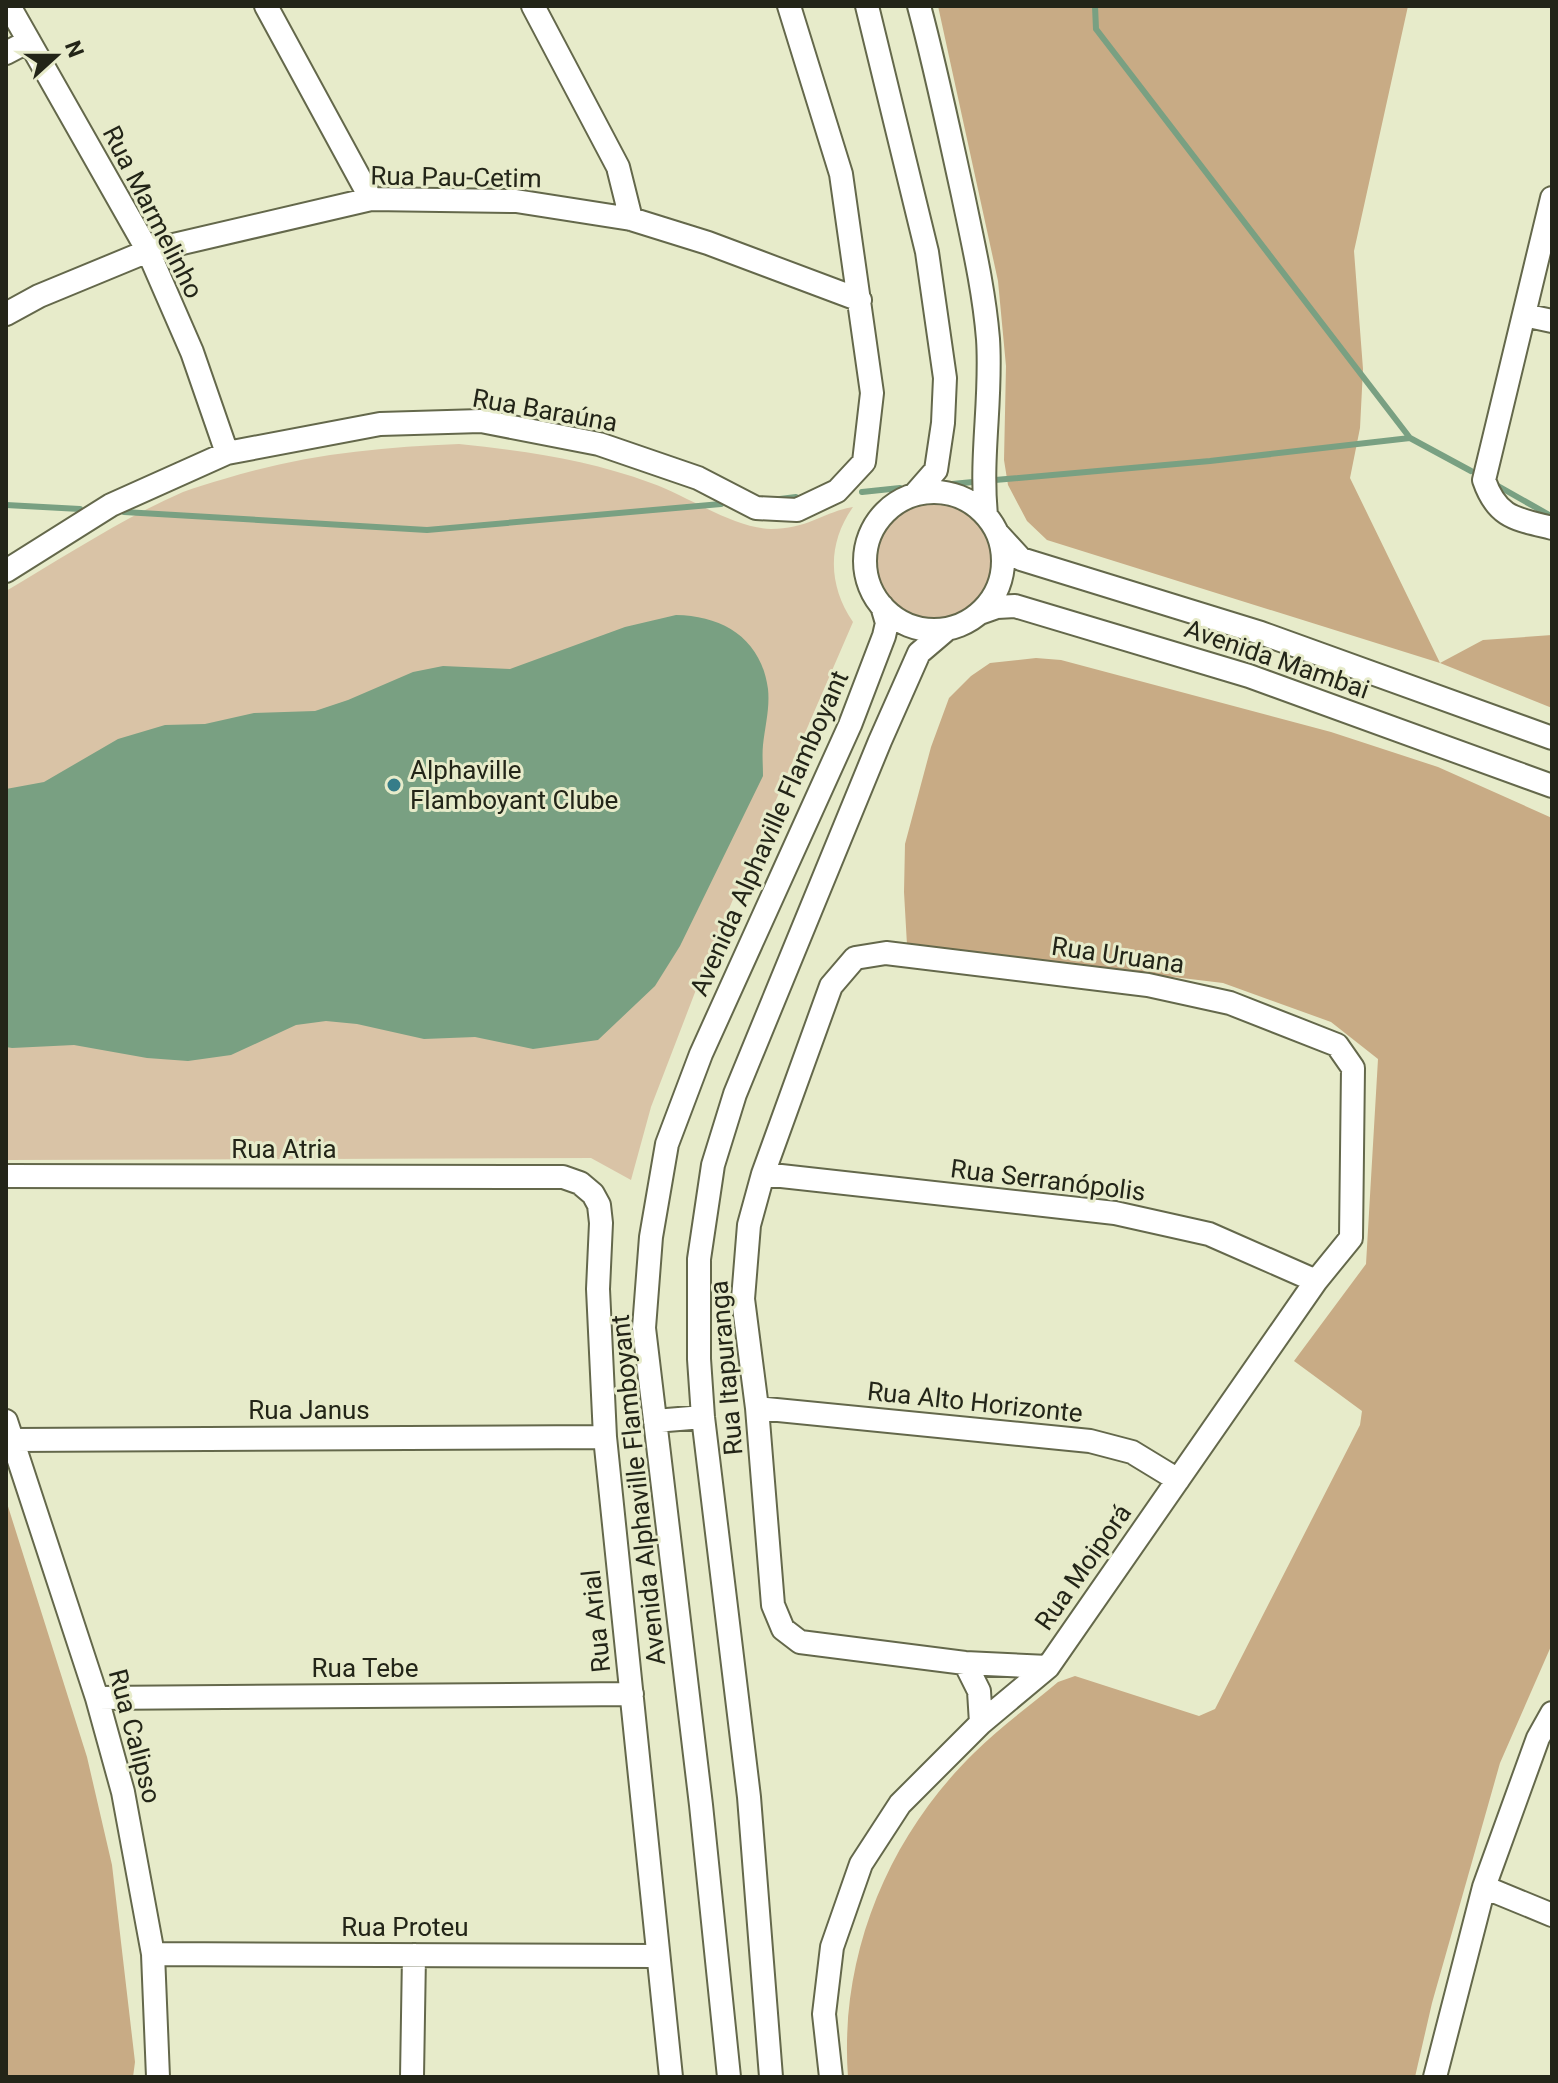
<svg xmlns="http://www.w3.org/2000/svg" width="1558" height="2083" font-family="Roboto,sans-serif">
	<style>
		.green { fill: #d9c3a6 }
		.forest { fill: #c8ab85 }
		.water { fill: #79a082 }
		.lines { fill: none; stroke-linecap: round; stroke-linejoin: round }
		.stream { stroke: #79a082; stroke-width: 6 }
		.minor-casing { stroke: #64684b; stroke-width: 26 }
		.minor { stroke: #fff; stroke-width: 22 }
		.poi-dot { fill: #367d89; stroke: #e7ebca; stroke-width: 3 }
		.labels { text-anchor: middle; dominant-baseline: central; stroke-width: 6; stroke-linejoin: round; paint-order: stroke }
		.street-label { font-size: 26px; fill: #232518; stroke: #e7ebca }
		.poi-label { font-size: 26px; fill: #232518; stroke: #e7ebca; text-anchor: start }
	</style>
	<rect width="100%" height="100%" fill="#e7ebca"/>
	<path class="green" d="M459,444C525,451 589,460 651,483C688,496 733,528 771,529C808,529 823,512 853,507C827,544 828,585 853,622L712,948L651,1107L631,1180L591,1158L6,1160V591C64,557 121,519 183,492C196,487 210,483 224,479C301,455 379,447 459,444Z
		M877 561a58 58 0 1 1 116 0a58 58 0 1 1-116 0Z"/>
	<path class="forest" d="M938,6H1408L1354,251L1363,369L1360,428L1350,478L1440,663L1483,640L1552,635V708L1440,663L1047,540L1027,521L1008,485L1004,460L1006,366L998,281Z
		M1036,658L1061,660L1331,732L1438,767L1552,818V1644L1500,1763L1432,2003L1415,2077H848C839,1956 888,1837 974,1753C1000,1727 1031,1705 1058,1682L1075,1676L1199,1716L1215,1709L1360,1425L1362,1411L1294,1361L1366,1264L1378,1059L1331,1022L1223,983L907,945L904,892L905,844L931,747L949,698L971,676L990,663Z
		M6,1500L87,1757L112,1865L135,2062L133,2077H6Z"/>
	<path class="water" d="M676,615C723,616 761,638 768,689C770,708 765,726 763,745C762,755 763,766 763,776L680,946L655,986L598,1040L533,1049L475,1037L424,1039L357,1024L326,1021L296,1025L231,1055L188,1061L147,1058L74,1045L12,1048L6,1047V789L44,782L118,739L165,725L205,724L254,713L315,711L348,700L413,672L443,666L510,669L625,627Z"/>
	<g class="lines">
		<path class="stream" d="M1095,6L1096,29L1410,438L1471,471
			M995,480L1210,461L1410,438
			M952,484L973,482
			M1498,486L1551,516
			M862,492L900,488
			M780,499L796,497
			M6,505L80,509
			M124,512L427,530L721,504"/>
		<defs>
			<path id="minor" d="M9,6L148,251L192,352L227,453
				M266,6L371,199
				M533,6L618,167L631,219
				M867,6L927,252L945,378L943,423L936,470L915,494
				M919,6C936,69 949,132 963,195C973,243 984,290 988,339C992,398 980,456 986,515
				M6,53L29,41
				M1552,198L1484,480C1497,518 1516,519 1552,528
				M6,314L39,296L148,251L371,199L516,201L631,219L708,243L860,300
				M1524,315L1552,321
				M865 561a69 69 0 1 1 138 0a69 69 0 1 1-138 0Z
				M999,535L1021,559L1261,633L1552,738
				M6,571L111,505L227,453L380,424L481,421L599,444L698,478L756,508L797,510L837,491L864,462L872,393L841,174L789,6
				M980,613L997,607L1015,606L1249,676L1552,786
				M763,1174L1115,1213L1209,1234L1316,1281
				M6,1176L563,1177L580,1183L593,1194L599,1205L601,1223L598,1289L605,1437L671,2077
				M757,1408L1090,1441L1132,1452L1178,1480
				M6,1421L97,1698L123,1792L153,1954L158,2077
				M655,1421L703,1417
				M13,1440L605,1437
				M965,1663L979,1691L981,1723
				M97,1698L632,1694
				M1484,1887L1552,1915
				M153,1954L657,1956
				M412,2077L414,1955
				M729,2077L701,1805L644,1328L651,1237L667,1144L701,1054L850,725L884,636L887,623L882,606
				M771,2077L749,1797L703,1417L699,1359V1259L713,1165L735,1094L880,741L919,653L946,630
				M831,2077L824,2014L832,1947L861,1864L900,1804L981,1723L1048,1667L1316,1281L1351,1238L1353,1068L1337,1045L1230,1003L1148,985L886,953L855,958L831,986L763,1174L749,1225L743,1299L757,1408L773,1605L783,1629L800,1642L965,1663L1048,1667
				M1435,2077L1484,1887L1538,1738L1552,1713"/>
		</defs>
		<use href="#minor" class="minor-casing"/>
		<use href="#minor" class="minor"/>
	</g>
	<circle class="poi-dot" cx="394" cy="785" r="8"/>
	<g class="labels">
		<g class="street-label">
			<text transform="translate(456 177) rotate(1)">Rua Pau-Cetim</text>
			<text transform="translate(153 212) rotate(63)">Rua Marmelinho</text>
			<text transform="translate(545 410) rotate(10)">Rua Baraúna</text>
			<text transform="translate(1277 659) rotate(19)">Avenida Mambai</text>
			<text transform="translate(769 833) rotate(-66)">Avenida Alphaville Flamboyant</text>
			<text transform="translate(1118 955) rotate(8)">Rua Uruana</text>
			<text x="284" y="1149">Rua Atria</text>
			<text transform="translate(1048 1180) rotate(7)">Rua Serranópolis</text>
			<text transform="translate(726 1368) rotate(-95)">Rua Itapuranga</text>
			<text transform="translate(975 1402) rotate(6)">Rua Alto Horizonte</text>
			<text x="309" y="1410">Rua Janus</text>
			<text transform="translate(638 1490) rotate(-96)">Avenida Alphaville Flamboyant</text>
			<text transform="translate(1083 1567) rotate(-55)">Rua Moiporá</text>
			<text transform="translate(596 1621) rotate(-96)">Rua Arial</text>
			<text x="365" y="1668">Rua Tebe</text>
			<text transform="translate(135 1736) rotate(75)">Rua Calipso</text>
			<text x="405" y="1927">Rua Proteu</text>
		</g>
		<g class="poi-label">
			<text x="410" y="770">Alphaville<tspan x="410" dy="30">Flamboyant Clube</tspan></text>
		</g>
	</g>
	<rect width="1558" height="2083" fill="none" stroke="#232518" stroke-width="16"/>
	<g transform="translate(56 56) rotate(69)" stroke="#e7ebca" stroke-width="6" paint-order="stroke">
	<path d="M0-6L14 30L0 20L-14 30Z" fill="#232518"/>
	<text y="-12" font-size="22" font-weight="bold" text-anchor="middle" fill="#232518">N</text>
	</g>
</svg>
